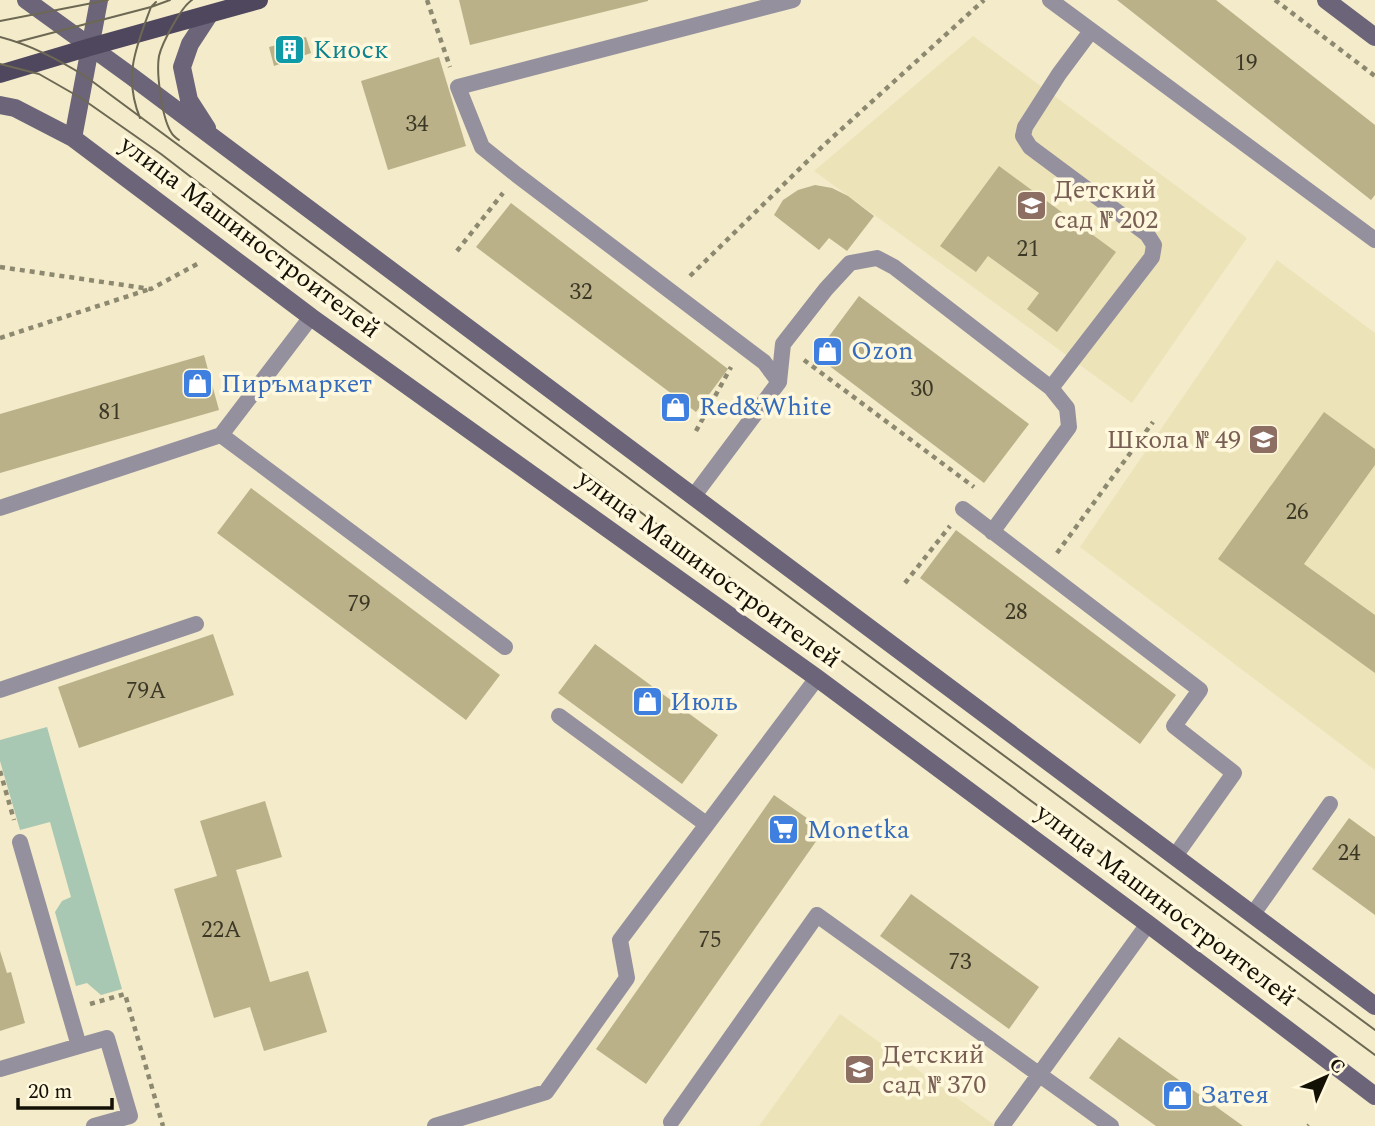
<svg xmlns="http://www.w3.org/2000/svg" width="1375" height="1126" font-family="Spectral,serif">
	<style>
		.built { fill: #ede3b9 }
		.green { fill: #a8c8b3 }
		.building { fill: #bab189 }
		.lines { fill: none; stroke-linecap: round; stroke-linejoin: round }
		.path { stroke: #8d8870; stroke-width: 4.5; stroke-dasharray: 5 5; stroke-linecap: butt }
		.lane { stroke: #94909e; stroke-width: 16 }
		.secondary { stroke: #6c6579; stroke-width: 18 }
		.primary { stroke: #4f475e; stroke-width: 18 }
		.tram { stroke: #6d6854; stroke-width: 2 }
		.labels { text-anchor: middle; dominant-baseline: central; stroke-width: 7; stroke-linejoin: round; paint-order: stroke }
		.number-label { font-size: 23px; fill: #3d3826 }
		.culture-label { font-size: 26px; fill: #0d838f; stroke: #fff8dd; text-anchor: start }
		.education-label { font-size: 26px; fill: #785e54; stroke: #fff8dd; text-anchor: start }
		.street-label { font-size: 26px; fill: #131005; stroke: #fff8dd }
		.shop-label { font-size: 26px; fill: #366cbe; stroke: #fff8dd; text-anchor: start }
	</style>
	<rect width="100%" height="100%" fill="#f3ebc9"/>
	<path class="built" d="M973,36L1247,238L1132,403L814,171Z
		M1277,260L1375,333V770L1080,547Z
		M840,1014L996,1126H759Z"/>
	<path class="green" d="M47,727L122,989L101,995L87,983L76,986L55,912L62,901L71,897L50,822L20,830L0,761V740Z"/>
	<path class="building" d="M459,0H648V1L470,45Z
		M1117,0H1216L1375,125V195L1371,200Z
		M306,37L311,53L274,66L269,47Z
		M439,57L466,146L388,170L361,81Z
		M999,166L1116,252L1057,332L1027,309L1039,293L988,256L976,272L940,246Z
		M815,185L832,188L848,196L874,216L847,251L829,238L819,250L774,215L783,200L798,190Z
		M511,203L728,369L696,412L476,247Z
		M859,296L1029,424L984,483L815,355Z
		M204,355L219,410L0,473V414Z
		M1324,412L1375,449V465L1304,564L1375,615V673L1218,559Z
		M251,488L500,675L466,720L217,533Z
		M956,530L1176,695L1140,744L920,578Z
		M213,634L234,695L79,748L58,687Z
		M595,644L718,735L682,784L558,693Z
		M774,795L824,830L646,1084L596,1049Z
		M265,801L282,857L236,870L270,982L308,971L327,1032L264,1051L250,1007L214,1018L174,889L217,876L200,821Z
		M1349,818L1375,837V915L1312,869Z
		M911,894L1039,987L1009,1029L880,936Z
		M0,951L7,973L11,972L25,1023L0,1031Z
		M1119,1037L1243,1126H1156L1089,1078Z"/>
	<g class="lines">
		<path class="path" d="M427,0L450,67
			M1275,0L1375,76
			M457,251L503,193
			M0,267L151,289L199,263
			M690,276L824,145L984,0
			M0,338L150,289
			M804,360L974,487
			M696,431L731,367
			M1057,553L1153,422
			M905,583L950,526
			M0,771L14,820
			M90,1004L125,994L163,1126
			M1308,1126L1309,1125"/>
		<path class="lane" d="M1050,0L1375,240
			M779,382L783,344L826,289L850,263L877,258L894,267L1051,388L1067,408L1069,427L992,532
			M1051,388L1152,257L1154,245L1147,234L1030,147L1023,136L1025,127L1059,74L1091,31
			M221,435L505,647
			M693,497L779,382L764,362L517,175L482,147L458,87L793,0
			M0,508L221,435L311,317
			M963,509L1200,690L1174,726L1234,773L1175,856
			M0,690L196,624
			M559,716L706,824
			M1253,914L1330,804
			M79,1046L107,1038L130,1116L94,1126
			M0,1069L79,1046L20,842
			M671,1122L817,915L1111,1126
			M435,1126L546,1092L627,978L620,940L817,678
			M1002,1126L1148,924"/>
		<path class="secondary" d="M26,0L131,76L1375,1006
			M1326,0L1375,37
			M0,105L15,108L73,138L311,317L817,678L1148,924L1375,1096
			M207,128L189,100L182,67L190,44L209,15
			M73,138L99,0"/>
		<path class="primary" d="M0,74L90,47L259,0"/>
		<path class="tram" d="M0,21L108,0
			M0,37C31,45 57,59 85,76L1375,1030
			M17,42L151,7L170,0
			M0,64L39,74L81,98L161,154L290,253L1375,1055
			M140,118C123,76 136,47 151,7L156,2
			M179,140C176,138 173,136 171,132C162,118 156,73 159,56C162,43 181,7 192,0"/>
	</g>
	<defs>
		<symbol id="building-square" viewBox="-11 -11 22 22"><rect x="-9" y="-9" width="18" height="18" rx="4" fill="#0f9aa8" stroke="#fff8dd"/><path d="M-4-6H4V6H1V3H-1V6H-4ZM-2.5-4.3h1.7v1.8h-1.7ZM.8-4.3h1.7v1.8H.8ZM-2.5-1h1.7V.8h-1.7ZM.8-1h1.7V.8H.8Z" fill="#fff"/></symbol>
		<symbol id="school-square" viewBox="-11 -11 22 22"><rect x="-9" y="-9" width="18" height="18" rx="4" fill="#8d6e63" stroke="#fff8dd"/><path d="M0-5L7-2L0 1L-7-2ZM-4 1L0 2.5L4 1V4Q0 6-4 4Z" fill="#fff"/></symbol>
		<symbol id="shop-square" viewBox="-11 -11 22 22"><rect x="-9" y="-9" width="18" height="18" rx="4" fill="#3f7fe0" stroke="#fff8dd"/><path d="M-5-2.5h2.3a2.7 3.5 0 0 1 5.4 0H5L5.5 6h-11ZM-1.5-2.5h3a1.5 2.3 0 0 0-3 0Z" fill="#fff"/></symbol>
		<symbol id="supermarket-square" viewBox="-11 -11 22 22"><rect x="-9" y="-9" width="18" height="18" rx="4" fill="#3f7fe0" stroke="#fff8dd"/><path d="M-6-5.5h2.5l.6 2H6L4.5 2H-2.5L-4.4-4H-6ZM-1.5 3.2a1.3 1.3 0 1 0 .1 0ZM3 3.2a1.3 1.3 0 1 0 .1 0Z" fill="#fff"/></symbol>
	</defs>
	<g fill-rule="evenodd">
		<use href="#building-square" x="272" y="32" width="35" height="35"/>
		<use href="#school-square" x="1014" y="188" width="35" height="35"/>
		<use href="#shop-square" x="810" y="334" width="35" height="35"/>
		<use href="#shop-square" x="180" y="366" width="35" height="35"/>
		<use href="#shop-square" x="658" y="390" width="35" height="35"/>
		<use href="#school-square" x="1246" y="422" width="35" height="35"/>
		<use href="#shop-square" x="630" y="684" width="35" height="35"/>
		<use href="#supermarket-square" x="766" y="812" width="35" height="35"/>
		<use href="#school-square" x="842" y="1052" width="35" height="35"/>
		<use href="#shop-square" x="1160" y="1078" width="35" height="35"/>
	</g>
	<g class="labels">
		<g class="number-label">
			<text x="1246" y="63">19</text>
			<text x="417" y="124">34</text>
			<text x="1028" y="249">21</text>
			<text x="581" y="292">32</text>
			<text x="922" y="389">30</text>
			<text x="110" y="412">81</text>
			<text x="1297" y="512">26</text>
			<text x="359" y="604">79</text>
			<text x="1016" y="612">28</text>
			<text x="146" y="691">79А</text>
			<text x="1349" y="853">24</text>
			<text x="221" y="930">22А</text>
			<text x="710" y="940">75</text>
			<text x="960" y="962">73</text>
		</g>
		<g class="culture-label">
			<text x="313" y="50">Киоск</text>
		</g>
		<g class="education-label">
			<text x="1054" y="190">Детский<tspan x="1054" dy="30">сад № 202</tspan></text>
			<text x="1241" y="440" text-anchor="end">Школа № 49</text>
			<text x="882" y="1055">Детский<tspan x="882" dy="30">сад № 370</tspan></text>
		</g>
		<g class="street-label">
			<text transform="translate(250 237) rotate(37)">улица Машиностроителей</text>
			<text transform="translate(709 569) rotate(36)">улица Машиностроителей</text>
			<text transform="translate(1166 905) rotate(37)">улица Машиностроителей</text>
		</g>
		<g class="shop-label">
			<text x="851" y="351">Ozon</text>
			<text x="221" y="384">Пиръмаркет</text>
			<text x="699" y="407">Red&amp;White</text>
			<text x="670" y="702">Июль</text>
			<text x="807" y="830">Monetka</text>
			<text x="1200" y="1095">Затея</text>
		</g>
	</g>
	<g transform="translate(1326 1077) rotate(45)" stroke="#fff8dd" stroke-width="5" paint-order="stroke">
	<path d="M0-5L12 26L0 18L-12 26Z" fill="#131005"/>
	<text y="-10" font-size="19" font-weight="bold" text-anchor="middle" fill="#131005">С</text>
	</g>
	<path d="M18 1098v10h94v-10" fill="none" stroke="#131005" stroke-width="3.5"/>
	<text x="28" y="1098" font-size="21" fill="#131005" stroke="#fff8dd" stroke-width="5" paint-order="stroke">20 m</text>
</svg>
